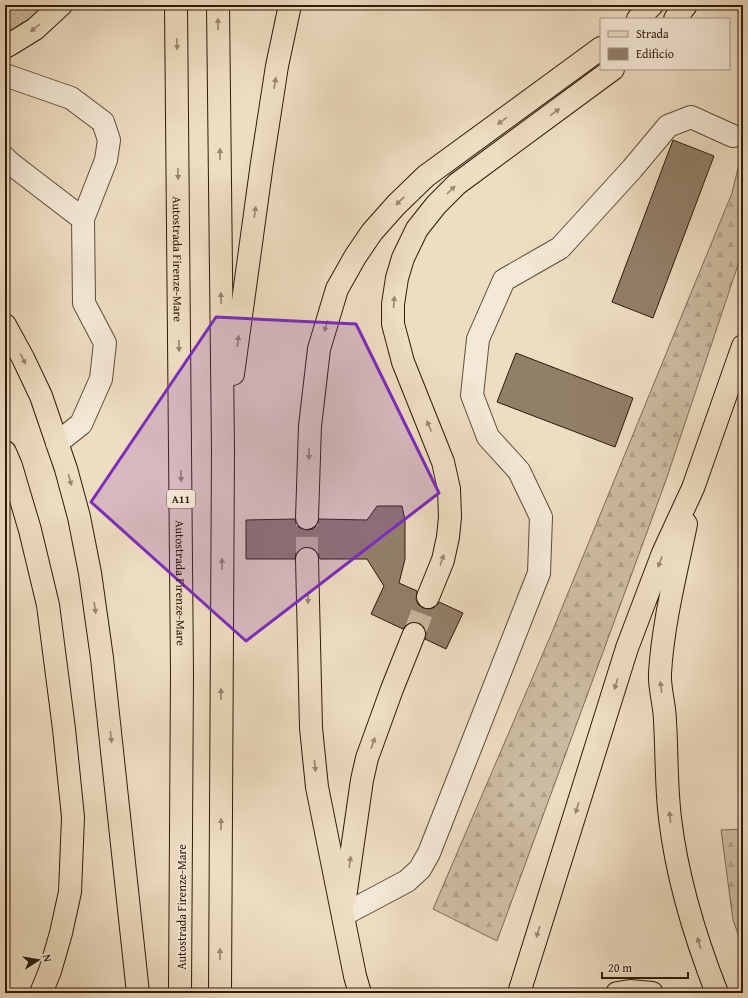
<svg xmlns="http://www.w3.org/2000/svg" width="748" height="998" font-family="'Gentium Book Plus',serif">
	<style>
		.grass { fill: url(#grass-dots); stroke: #7e6b56 }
		.forest { fill: url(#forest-firs); stroke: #7e6b56 }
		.building { fill: #927f69; stroke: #2e1a09 }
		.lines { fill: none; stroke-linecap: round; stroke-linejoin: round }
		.highway-tunnel { stroke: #c8b69c; stroke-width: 22; stroke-dasharray: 22 11; stroke-linecap: butt }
		.minor-casing { stroke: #5e4b37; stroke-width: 24 }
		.major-casing { stroke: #2e1a09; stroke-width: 24 }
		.highway-casing { stroke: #2e1a09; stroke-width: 24 }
		.minor { stroke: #f4e9d7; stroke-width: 22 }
		.major { stroke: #eeddc1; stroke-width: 22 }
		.highway { stroke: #eeddc1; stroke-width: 22 }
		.oneway { fill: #98856e }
		.marked { fill: #7b2cbf; fill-opacity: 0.2; stroke: #7b2cbf; stroke-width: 3; stroke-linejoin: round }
		.labels { text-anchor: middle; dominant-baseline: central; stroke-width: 3; stroke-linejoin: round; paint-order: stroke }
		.shield { fill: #f4e9d7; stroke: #695847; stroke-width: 1 }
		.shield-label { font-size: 11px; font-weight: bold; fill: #2e1a09 }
		.street-label { font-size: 12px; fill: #2e1a09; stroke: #f4e9d7 }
	</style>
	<defs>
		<pattern id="grass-dots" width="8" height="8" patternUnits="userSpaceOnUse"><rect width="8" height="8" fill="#cdbca2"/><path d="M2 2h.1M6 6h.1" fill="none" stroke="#b0a18a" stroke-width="1.8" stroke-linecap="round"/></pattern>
		<pattern id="forest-firs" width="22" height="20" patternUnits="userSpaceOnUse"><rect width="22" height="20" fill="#cdbca2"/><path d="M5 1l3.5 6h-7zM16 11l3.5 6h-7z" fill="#b0a18a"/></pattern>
	</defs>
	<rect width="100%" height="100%" fill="#eeddc1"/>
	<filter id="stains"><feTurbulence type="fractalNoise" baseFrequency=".005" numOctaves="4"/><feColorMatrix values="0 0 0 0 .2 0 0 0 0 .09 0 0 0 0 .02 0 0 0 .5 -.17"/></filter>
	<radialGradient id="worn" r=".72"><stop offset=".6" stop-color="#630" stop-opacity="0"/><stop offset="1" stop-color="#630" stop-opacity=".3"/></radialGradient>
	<path class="grass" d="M5,5H46L32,17L5,34Z"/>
	<path class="forest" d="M743,147V250L665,483L497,941L433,909L550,637L732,193Z
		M743,829V948L733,920L721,830Z"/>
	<path class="building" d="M673,140L714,156L653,318L612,302Z
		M516,353L633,398L615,447L497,402Z
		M377,506H402L405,520V559L399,583L417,591L416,599L418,604L423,608L430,609L435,607L439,602L463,613L446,649L425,639L426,632L424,626L419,623L412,622L407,624L403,629L371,614L384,586L367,559H320L317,552L313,548L307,547L300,549L296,553L295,559H246V520L295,519L296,524L300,528L307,530L313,529L317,525L319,519L367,520Z"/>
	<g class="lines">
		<path class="highway-tunnel" d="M307,559V518
			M414,634L428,597"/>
		<defs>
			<path id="minor" d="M5,75L71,98L103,122L109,140L106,160L83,219
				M5,158L10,163L83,219L84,303L105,343L101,379L81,424L57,443
				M343,915L407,881L420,869L429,853L539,573L541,517L519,471L488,437L472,395L478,339L504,280L560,248L632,169L668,126L691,117L733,136"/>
			<path id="major" d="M5,452L11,466L30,530L48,605L64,729L73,817L70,892L61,933L50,971L41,993
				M686,524C676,573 663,623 660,673C659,688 665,706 665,721C667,753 666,786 670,818C677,878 695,937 717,993
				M519,993L627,648L663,553L693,488L743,346
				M617,993L630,991L652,993"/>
			<g id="highway">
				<path id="s1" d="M176,5L182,673L180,993"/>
				<path d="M218,5L223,449L220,993"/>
				<path d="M638,19L652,5"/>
				<path d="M675,19L686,5"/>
				<path d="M5,47L9,45L35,29L61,5"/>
				<path d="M5,325L23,358L41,396L66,469L79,517L90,573L102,658L138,993"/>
				<path d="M233,374L262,163L277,66L290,5"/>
				<path d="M307,518L310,426L319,349L337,289L355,257L372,232L396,205L426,176L601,48"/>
				<path d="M307,559L311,728L317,787L355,976L360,993"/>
				<path d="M428,597L443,560L448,537L450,517L449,489L443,462L403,362L393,324V304L397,278L403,258L417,229L436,205L457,184L613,69"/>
				<path d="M345,898L362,780L367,758L392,689L414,634"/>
			</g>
		</defs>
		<use href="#minor" class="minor-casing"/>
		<use href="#major" class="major-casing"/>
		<use href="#highway" class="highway-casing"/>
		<use href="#minor" class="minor"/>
		<use href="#major" class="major"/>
		<use href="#highway" class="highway"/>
	</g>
	<defs><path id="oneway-solid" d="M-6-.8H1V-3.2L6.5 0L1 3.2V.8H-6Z"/></defs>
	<g class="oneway">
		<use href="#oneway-solid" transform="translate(218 24) rotate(-91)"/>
		<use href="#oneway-solid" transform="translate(35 28) rotate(143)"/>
		<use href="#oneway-solid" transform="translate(177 44) rotate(89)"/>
		<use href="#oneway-solid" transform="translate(275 83) rotate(-81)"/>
		<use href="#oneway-solid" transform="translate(555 112) rotate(-36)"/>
		<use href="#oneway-solid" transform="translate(502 121) rotate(144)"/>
		<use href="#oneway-solid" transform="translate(220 154) rotate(-91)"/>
		<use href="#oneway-solid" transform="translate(178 174) rotate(89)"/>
		<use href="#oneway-solid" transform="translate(451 190) rotate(-45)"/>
		<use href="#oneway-solid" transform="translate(400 201) rotate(136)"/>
		<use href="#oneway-solid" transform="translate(255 212) rotate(-82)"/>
		<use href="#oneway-solid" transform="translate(221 298) rotate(-91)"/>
		<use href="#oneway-solid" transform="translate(394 302) rotate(-85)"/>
		<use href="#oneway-solid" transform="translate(326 326) rotate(107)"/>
		<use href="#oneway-solid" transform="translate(238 341) rotate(-82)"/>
		<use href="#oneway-solid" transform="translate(179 346) rotate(89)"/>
		<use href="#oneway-solid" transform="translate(23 359) rotate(64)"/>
		<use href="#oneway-solid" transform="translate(429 426) rotate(-112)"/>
		<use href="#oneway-solid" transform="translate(309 454) rotate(91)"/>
		<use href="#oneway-solid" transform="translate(181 476) rotate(89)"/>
		<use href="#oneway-solid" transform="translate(70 480) rotate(75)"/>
		<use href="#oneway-solid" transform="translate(442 560) rotate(-72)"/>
		<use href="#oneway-solid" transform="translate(660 562) rotate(111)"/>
		<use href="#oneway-solid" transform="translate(222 564) rotate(-90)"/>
		<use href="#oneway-solid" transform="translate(308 598) rotate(89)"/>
		<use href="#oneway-solid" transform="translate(95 608) rotate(82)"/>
		<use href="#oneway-solid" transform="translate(616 684) rotate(107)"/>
		<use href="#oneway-solid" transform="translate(661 687) rotate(-97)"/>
		<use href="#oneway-solid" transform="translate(221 694) rotate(-90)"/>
		<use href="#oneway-solid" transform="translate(111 737) rotate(84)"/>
		<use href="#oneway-solid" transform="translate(373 743) rotate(-71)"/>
		<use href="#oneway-solid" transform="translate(315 766) rotate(84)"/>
		<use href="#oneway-solid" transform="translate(577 808) rotate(107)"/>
		<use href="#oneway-solid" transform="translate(670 817) rotate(-96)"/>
		<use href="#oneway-solid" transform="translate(221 824) rotate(-90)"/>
		<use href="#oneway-solid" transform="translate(350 862) rotate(-82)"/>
		<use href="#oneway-solid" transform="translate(538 932) rotate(107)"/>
		<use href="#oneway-solid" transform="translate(699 943) rotate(-107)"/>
		<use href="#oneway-solid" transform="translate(220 954) rotate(-90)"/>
	</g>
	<path class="marked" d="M216,317L356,324L439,493L246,641L91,502Z"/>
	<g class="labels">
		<rect class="shield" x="167" y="490" width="28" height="18" rx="3"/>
		<g class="shield-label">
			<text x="181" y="499">A11</text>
		</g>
		<g class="street-label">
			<text stroke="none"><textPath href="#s1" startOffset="254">Autostrada Firenze-Mare</textPath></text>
			<text stroke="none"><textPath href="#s1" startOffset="578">Autostrada Firenze-Mare</textPath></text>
			<text transform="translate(181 907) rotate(-90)">Autostrada Firenze-Mare</text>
		</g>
	</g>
	<rect width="748" height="998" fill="none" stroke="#eeddc1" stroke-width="20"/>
	<rect x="6" y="6" width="736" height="986" fill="none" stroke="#2e1a09" stroke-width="2"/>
	<rect x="10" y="10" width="728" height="978" fill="none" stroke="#2e1a09"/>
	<rect x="600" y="18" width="130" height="52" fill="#f4e9d7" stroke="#a59685"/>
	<rect x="608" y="31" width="20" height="6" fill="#eeddc1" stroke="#a59685"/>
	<text x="636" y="38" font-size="12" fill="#2e1a09">Strada</text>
	<rect x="608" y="48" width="20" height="12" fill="#927f69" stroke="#a59685"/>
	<text x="636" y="58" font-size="12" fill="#2e1a09">Edificio</text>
	<g transform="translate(38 960) rotate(78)" stroke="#f4e9d7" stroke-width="3" paint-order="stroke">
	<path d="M0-3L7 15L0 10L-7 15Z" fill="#2e1a09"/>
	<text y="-6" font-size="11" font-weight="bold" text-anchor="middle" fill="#2e1a09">N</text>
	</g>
	<path d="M602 972v6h86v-6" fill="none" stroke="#2e1a09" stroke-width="2"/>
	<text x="608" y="972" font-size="12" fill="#2e1a09" stroke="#f4e9d7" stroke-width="3" paint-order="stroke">20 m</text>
	<rect width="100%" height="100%" filter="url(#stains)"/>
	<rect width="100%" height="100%" fill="url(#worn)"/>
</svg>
